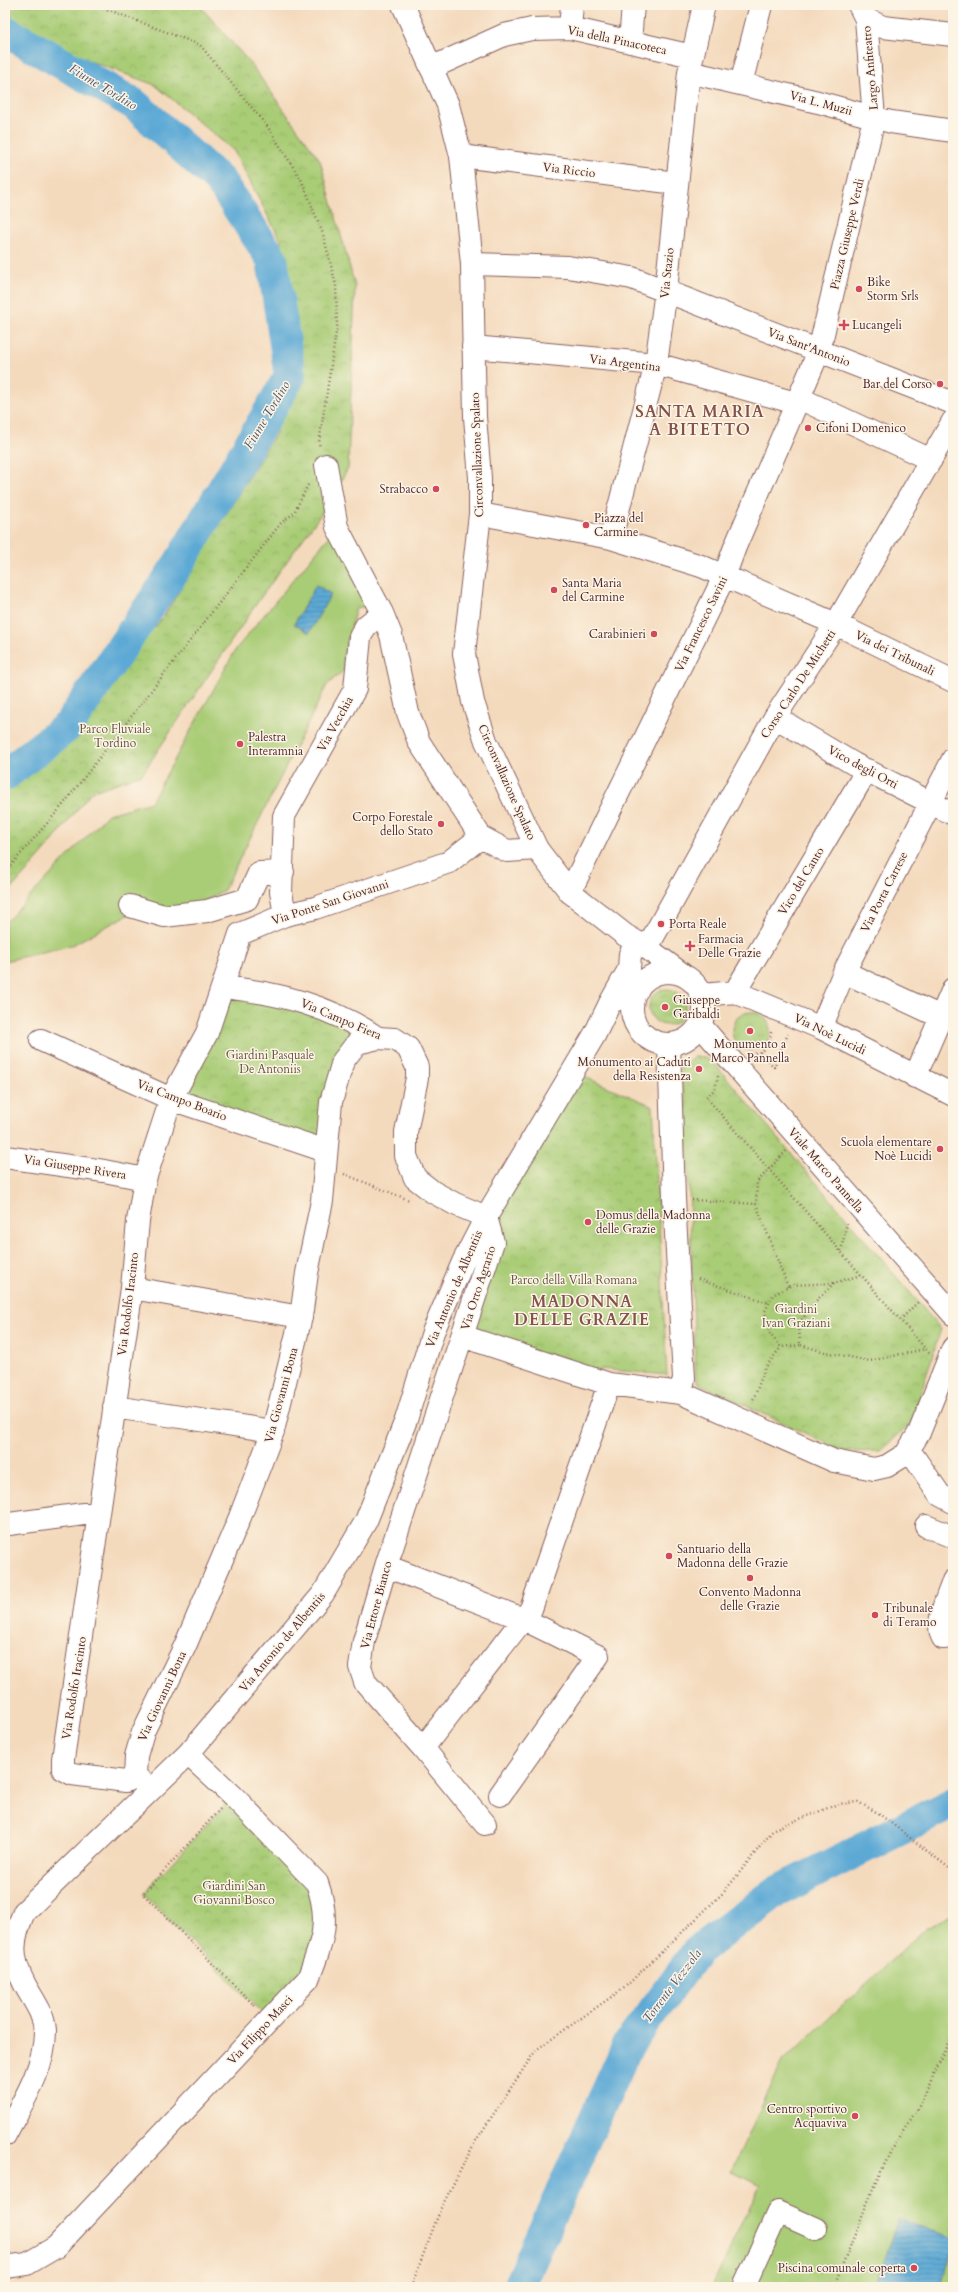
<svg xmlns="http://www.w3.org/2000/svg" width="958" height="2292" font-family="Cardo,serif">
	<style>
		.grass { fill: url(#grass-tufts); stroke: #7a7650 }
		.park { fill: url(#park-crowns); stroke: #7a7650 }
		.garden { fill: #a9cc76; stroke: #7a7650 }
		.water { fill: url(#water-rules); stroke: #526480 }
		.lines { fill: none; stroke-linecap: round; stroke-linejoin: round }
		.river { stroke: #5ba9d5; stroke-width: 32 }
		.minor-casing { stroke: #86605e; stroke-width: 24 }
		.major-casing { stroke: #86605e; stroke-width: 24 }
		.path { stroke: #86605e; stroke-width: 2.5; stroke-dasharray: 1 3; stroke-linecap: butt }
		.minor { stroke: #fff; stroke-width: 22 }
		.major { stroke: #fff; stroke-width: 22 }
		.poi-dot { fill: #d1495b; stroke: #fcf5e5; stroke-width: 1.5 }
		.labels { text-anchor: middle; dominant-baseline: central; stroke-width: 3; stroke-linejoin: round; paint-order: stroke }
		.street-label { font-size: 12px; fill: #4a1f2b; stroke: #fcf5e5 }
		.poi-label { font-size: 12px; fill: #4a1f2b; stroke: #fcf5e5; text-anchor: start }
		.park-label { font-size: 12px; fill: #665342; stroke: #fcf5e5 }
		.water-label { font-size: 13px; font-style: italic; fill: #51566f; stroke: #fcf5e5 }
		.district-label { font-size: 16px; font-weight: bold; letter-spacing: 1px; fill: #84524c; stroke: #fcf5e5 }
	</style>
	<defs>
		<pattern id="grass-tufts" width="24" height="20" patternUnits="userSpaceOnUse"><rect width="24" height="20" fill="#a9cc76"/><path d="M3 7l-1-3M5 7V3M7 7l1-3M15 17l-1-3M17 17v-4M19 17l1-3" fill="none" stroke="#93af66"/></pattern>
		<pattern id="park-crowns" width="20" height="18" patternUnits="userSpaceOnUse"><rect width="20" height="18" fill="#a9cc76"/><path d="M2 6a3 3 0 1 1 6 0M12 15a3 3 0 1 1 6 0" fill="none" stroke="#93af66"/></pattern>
		<pattern id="water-rules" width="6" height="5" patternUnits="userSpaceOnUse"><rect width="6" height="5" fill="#5ba9d5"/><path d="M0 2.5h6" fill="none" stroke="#4d89ad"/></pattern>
	</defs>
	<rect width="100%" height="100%" fill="#fcf5e5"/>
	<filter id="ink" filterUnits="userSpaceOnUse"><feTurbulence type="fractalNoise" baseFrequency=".025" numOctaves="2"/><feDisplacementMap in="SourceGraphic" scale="8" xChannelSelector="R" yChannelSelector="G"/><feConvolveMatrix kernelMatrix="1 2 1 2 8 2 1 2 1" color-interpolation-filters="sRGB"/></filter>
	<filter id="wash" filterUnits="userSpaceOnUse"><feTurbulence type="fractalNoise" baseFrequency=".012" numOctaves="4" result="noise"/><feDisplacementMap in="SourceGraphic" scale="16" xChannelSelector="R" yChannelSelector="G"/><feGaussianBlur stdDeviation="0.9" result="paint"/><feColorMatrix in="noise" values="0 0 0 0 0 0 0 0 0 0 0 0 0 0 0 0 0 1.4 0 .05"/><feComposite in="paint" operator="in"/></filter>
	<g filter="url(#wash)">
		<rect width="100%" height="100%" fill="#f4dabd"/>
		<path class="grass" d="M649 1007a18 18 0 1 1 36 0a18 18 0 1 1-36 0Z
			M732 1031a19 19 0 1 1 38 0a19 19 0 1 1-38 0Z"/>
		<path class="park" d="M5,5H199L250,63L320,160L355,286L348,469L319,517L261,597L142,774L91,792L44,852L5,896V794L162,619L276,433L281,241L234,151L155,85L5,30Z
			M223,987L356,1023L326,1151L171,1099Z
			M694,1057H702L714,1063L941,1329L911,1424L880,1451L845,1452L696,1382L686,1106C685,1089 678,1084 681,1066Z
			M573,1072L653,1106L667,1375L601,1369L597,1380L462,1336L486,1217Z
			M233,1796L317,1883L321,1945L269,2020L143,1894Z"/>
		<path class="garden" d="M337,527L369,606L356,608L343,656L344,670L327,685L224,890L188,910L148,904L72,945L5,961V923L108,814L151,802L236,649Z
			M953,1914V2287H712L760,2186L731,2171L783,2061L926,1928Z"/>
		<path class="water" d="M316,585L331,594L309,633L294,624Z
			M898,2219L953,2238V2249L940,2287H874Z"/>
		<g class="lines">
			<path class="river" d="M5,31L134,104L220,181L272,259L290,376L179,563L68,726L5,775
				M518,2287L628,2045L697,1951L776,1892L953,1803"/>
		</g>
	</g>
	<g filter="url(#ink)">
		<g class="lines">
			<defs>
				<path id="minor" d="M859,5L866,19L883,27L953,35
					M570,28L572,5
					M630,42L633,5
					M431,68L504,35L532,29L570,28L692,56
					M689,72L818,102L891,122L953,131
					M741,84L761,5
					M461,156L676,183
					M472,264L568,267L632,278L953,403
					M473,347L656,364L796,403
					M799,398L931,460
					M326,465L337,527L382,613
					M480,514L611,538L701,566L836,624L953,681
					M611,538L656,364L666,290L689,72L704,5
					M775,717L854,764L953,814
					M570,892L724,577L735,547L819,351L874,118L866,19
					M130,906L164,916L207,911L247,899L259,873L283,872
					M285,915L281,892L284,816L355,689L360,637L366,626L382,613L391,635L408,713L419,742L481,837L507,851L537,849
					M647,948L775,717L836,624L953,421
					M844,972L941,1017
					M223,987C280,993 330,1006 378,1038
					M735,992L867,770
					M702,995L735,992L821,1028L953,1095
					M700,1025L953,1314
					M821,1028L844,972L953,759
					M41,1040L171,1099L326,1151
					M669,1044L674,1198L684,1378L681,1393
					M915,1077L953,989
					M5,1157L104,1171L145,1179
					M132,1288L301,1317
					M462,1336L493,1242L486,1217
					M609,1384L531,1609L423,1748L365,1682L360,1667L364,1641L386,1566L462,1336L609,1384L681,1393L834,1461L874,1469L887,1466L906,1454L919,1433L953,1348
					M114,1407L273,1431
					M909,1450L940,1495L953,1502
					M9,1524L99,1512
					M926,1526L953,1537
					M386,1566L523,1619L598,1656L500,1795
					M953,1581C948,1597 934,1623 943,1638L953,1637
					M423,1748L485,1824
					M135,1776L126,1781L72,1774L63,1769V1759L132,1288L138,1221L145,1179L171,1099L207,1033L240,934L285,915L315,908L449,862L481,837
					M744,2287L778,2212L816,2229"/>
				<path id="major" d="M403,5L448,105L461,156L472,264L475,417L480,478V514L464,654L473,702L486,741L537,849L570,892L625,935L647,948L682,974
					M632 1008a36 36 0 1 1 72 0a36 36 0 1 1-72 0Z
					M610,1003L629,969L630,954
					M151,1789L135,1776L136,1756L143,1732L185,1646L240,1517L273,1431L301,1317L307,1273L322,1201L331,1102L343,1061L357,1043L378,1038L395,1039L408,1048L417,1067V1078L406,1132V1156L415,1178L433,1192L455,1204L486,1217
					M5,2135C22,2103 45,2069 45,2031C44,2013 33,2000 25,1985C10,1957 12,1940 24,1912L188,1754L323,1594L366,1521L406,1420L433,1332L463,1262L486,1217L595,1034L610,1003L638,989
					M5,2267L27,2264L56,2247L308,1979C322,1943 331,1921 317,1883L233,1796L188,1754"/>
			</defs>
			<use href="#minor" class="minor-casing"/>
			<use href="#major" class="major-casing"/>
			<path class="path" d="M96,5L200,45L267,126L302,181L323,234L336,285L337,326L319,443L320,448
				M5,872L62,806L281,523L294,513L309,483
				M760,1052L774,1067L788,1034
				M751,1054C765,1053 772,1042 771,1029
				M718,1076L715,1089L706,1097L930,1354
				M786,1151L757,1182L756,1204L788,1287
				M344,1174L409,1200
				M692,1200L756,1204
				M841,1251L847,1223
				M698,1279L769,1303
				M834,1283L815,1302L799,1324L800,1345L825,1352L870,1361L925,1349
				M900,1320L918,1302
				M800,1345L781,1347L769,1333L765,1311L773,1295L792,1285L834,1283L861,1275
				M752,1403L765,1368L781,1347
				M220,1809L143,1894L256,2007
				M411,2287L441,2208L475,2142L536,2050L624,1988L724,1892L774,1829L838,1804L858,1802L878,1813L953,1871
				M834,2287L874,2186L890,2153L921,2103L953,2032"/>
			<use href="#minor" class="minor"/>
			<use href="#major" class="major"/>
		</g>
	</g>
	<g class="poi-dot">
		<circle cx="859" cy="289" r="4"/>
		<path d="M842 319h4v4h4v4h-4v4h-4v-4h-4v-4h4z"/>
		<circle cx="940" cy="384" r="4"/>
		<circle cx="808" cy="428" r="4"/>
		<circle cx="436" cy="489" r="4"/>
		<circle cx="586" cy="525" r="4"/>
		<circle cx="554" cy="590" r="4"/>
		<circle cx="654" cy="634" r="4"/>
		<circle cx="240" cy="744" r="4"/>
		<circle cx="441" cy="824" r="4"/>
		<circle cx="661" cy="924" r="4"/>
		<path d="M688 940h4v4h4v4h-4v4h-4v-4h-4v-4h4z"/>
		<circle cx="665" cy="1007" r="4"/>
		<circle cx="750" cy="1031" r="4"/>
		<circle cx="699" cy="1069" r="4"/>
		<circle cx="940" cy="1149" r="4"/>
		<circle cx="588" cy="1222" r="4"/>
		<circle cx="669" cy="1556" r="4"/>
		<circle cx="750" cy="1578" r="4"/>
		<circle cx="875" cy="1615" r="4"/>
		<circle cx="855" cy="2116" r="4"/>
		<circle cx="914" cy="2268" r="4"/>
	</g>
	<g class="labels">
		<g class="street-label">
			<text transform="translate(617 40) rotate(12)">Via della Pinacoteca</text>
			<text transform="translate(870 68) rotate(-95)">Largo Anfiteatro</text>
			<text transform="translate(821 103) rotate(15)">Via L. Muzii</text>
			<text transform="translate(569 170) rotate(7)">Via Riccio</text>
			<text transform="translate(847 234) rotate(-77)">Piazza Giuseppe Verdi</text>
			<text transform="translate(667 273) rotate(-84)">Via Stazio</text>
			<text transform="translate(809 347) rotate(21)">Via Sant'Antonio</text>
			<text transform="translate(625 363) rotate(7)">Via Argentina</text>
			<text transform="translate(477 455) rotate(-92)">Circonvallazione Spalato</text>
			<text transform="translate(701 624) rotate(-64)">Via Francesco Savini</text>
			<text transform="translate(895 653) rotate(26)">Via dei Tribunali</text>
			<text transform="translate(798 684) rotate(-57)">Corso Carlo De Michetti</text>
			<text transform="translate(335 724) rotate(-61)">Via Vecchia</text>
			<text transform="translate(863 767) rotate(28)">Vico degli Orti</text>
			<text transform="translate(507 782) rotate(66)">Circonvallazione Spalato</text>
			<text transform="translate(801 881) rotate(-59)">Vico del Canto</text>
			<text transform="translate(884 892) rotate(-63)">Via Porta Carrese</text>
			<text transform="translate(330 902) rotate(-18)">Via Ponte San Giovanni</text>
			<text transform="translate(341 1019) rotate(23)">Via Campo Fiera</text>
			<text transform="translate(830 1034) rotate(26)">Via Noè Lucidi</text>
			<text transform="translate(182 1100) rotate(21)">Via Campo Boario</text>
			<text transform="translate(75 1167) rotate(9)">Via Giuseppe Rivera</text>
			<text transform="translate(826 1170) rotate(49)">Viale Marco Pannella</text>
			<text transform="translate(478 1288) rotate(-72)">Via Orto Agrario</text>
			<text transform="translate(454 1289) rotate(-67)">Via Antonio de Albentiis</text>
			<text transform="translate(128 1304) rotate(-83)">Via Rodolfo Iracinto</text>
			<text transform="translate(281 1395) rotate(-75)">Via Giovanni Bona</text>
			<text transform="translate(376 1605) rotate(-75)">Via Ettore Bianco</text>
			<text transform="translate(282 1642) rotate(-50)">Via Antonio de Albentiis</text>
			<text transform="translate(74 1688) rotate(-81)">Via Rodolfo Iracinto</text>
			<text transform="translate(162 1696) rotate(-65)">Via Giovanni Bona</text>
			<text transform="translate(260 2030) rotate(-47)">Via Filippo Masci</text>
		</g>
		<g class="poi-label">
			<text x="867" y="282">Bike<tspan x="867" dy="14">Storm Srls</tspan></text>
			<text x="852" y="325">Lucangeli</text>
			<text x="932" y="384" text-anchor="end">Bar del Corso</text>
			<text x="816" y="428">Cifoni Domenico</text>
			<text x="428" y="489" text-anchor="end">Strabacco</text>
			<text x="594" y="518">Piazza del<tspan x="594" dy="14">Carmine</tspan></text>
			<text x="562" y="583">Santa Maria<tspan x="562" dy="14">del Carmine</tspan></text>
			<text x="646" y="634" text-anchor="end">Carabinieri</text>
			<text x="248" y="737">Palestra<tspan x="248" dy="14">Interamnia</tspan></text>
			<text x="433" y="817" text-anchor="end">Corpo Forestale<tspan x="433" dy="14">dello Stato</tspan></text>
			<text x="669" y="924">Porta Reale</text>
			<text x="698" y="939">Farmacia<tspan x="698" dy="14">Delle Grazie</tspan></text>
			<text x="673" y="1000">Giuseppe<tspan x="673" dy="14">Garibaldi</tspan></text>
			<text x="750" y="1044" text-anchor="middle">Monumento a<tspan x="750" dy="14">Marco Pannella</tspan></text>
			<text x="691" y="1062" text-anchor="end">Monumento ai Caduti<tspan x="691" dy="14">della Resistenza</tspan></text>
			<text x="932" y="1142" text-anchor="end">Scuola elementare<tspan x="932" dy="14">Noè Lucidi</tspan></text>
			<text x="596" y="1215">Domus della Madonna<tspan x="596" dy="14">delle Grazie</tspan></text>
			<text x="677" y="1549">Santuario della<tspan x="677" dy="14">Madonna delle Grazie</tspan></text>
			<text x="750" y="1592" text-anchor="middle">Convento Madonna<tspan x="750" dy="14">delle Grazie</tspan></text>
			<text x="883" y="1608">Tribunale<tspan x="883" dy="14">di Teramo</tspan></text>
			<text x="847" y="2109" text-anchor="end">Centro sportivo<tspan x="847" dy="14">Acquaviva</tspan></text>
			<text x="906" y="2268" text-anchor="end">Piscina comunale coperta</text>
		</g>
		<g class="park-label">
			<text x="115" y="729">Parco Fluviale<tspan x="115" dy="14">Tordino</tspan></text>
			<text x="270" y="1055">Giardini Pasquale<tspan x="270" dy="14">De Antoniis</tspan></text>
			<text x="574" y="1280">Parco della Villa Romana</text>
			<text x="796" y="1309">Giardini<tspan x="796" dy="14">Ivan Graziani</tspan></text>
			<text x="234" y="1886">Giardini San<tspan x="234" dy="14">Giovanni Bosco</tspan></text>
		</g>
		<g class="water-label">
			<text transform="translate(103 87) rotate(31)">Fiume Tordino</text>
			<text transform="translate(267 415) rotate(-59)">Fiume Tordino</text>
			<text transform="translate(672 1986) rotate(-53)">Torrente Vezzola</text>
		</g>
		<g class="district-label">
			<text x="700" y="412">SANTA MARIA<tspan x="700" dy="18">A BITETTO</tspan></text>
			<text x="582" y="1302">MADONNA<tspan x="582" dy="18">DELLE GRAZIE</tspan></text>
		</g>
	</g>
	<rect width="958" height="2292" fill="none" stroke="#fcf5e5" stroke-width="20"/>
</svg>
